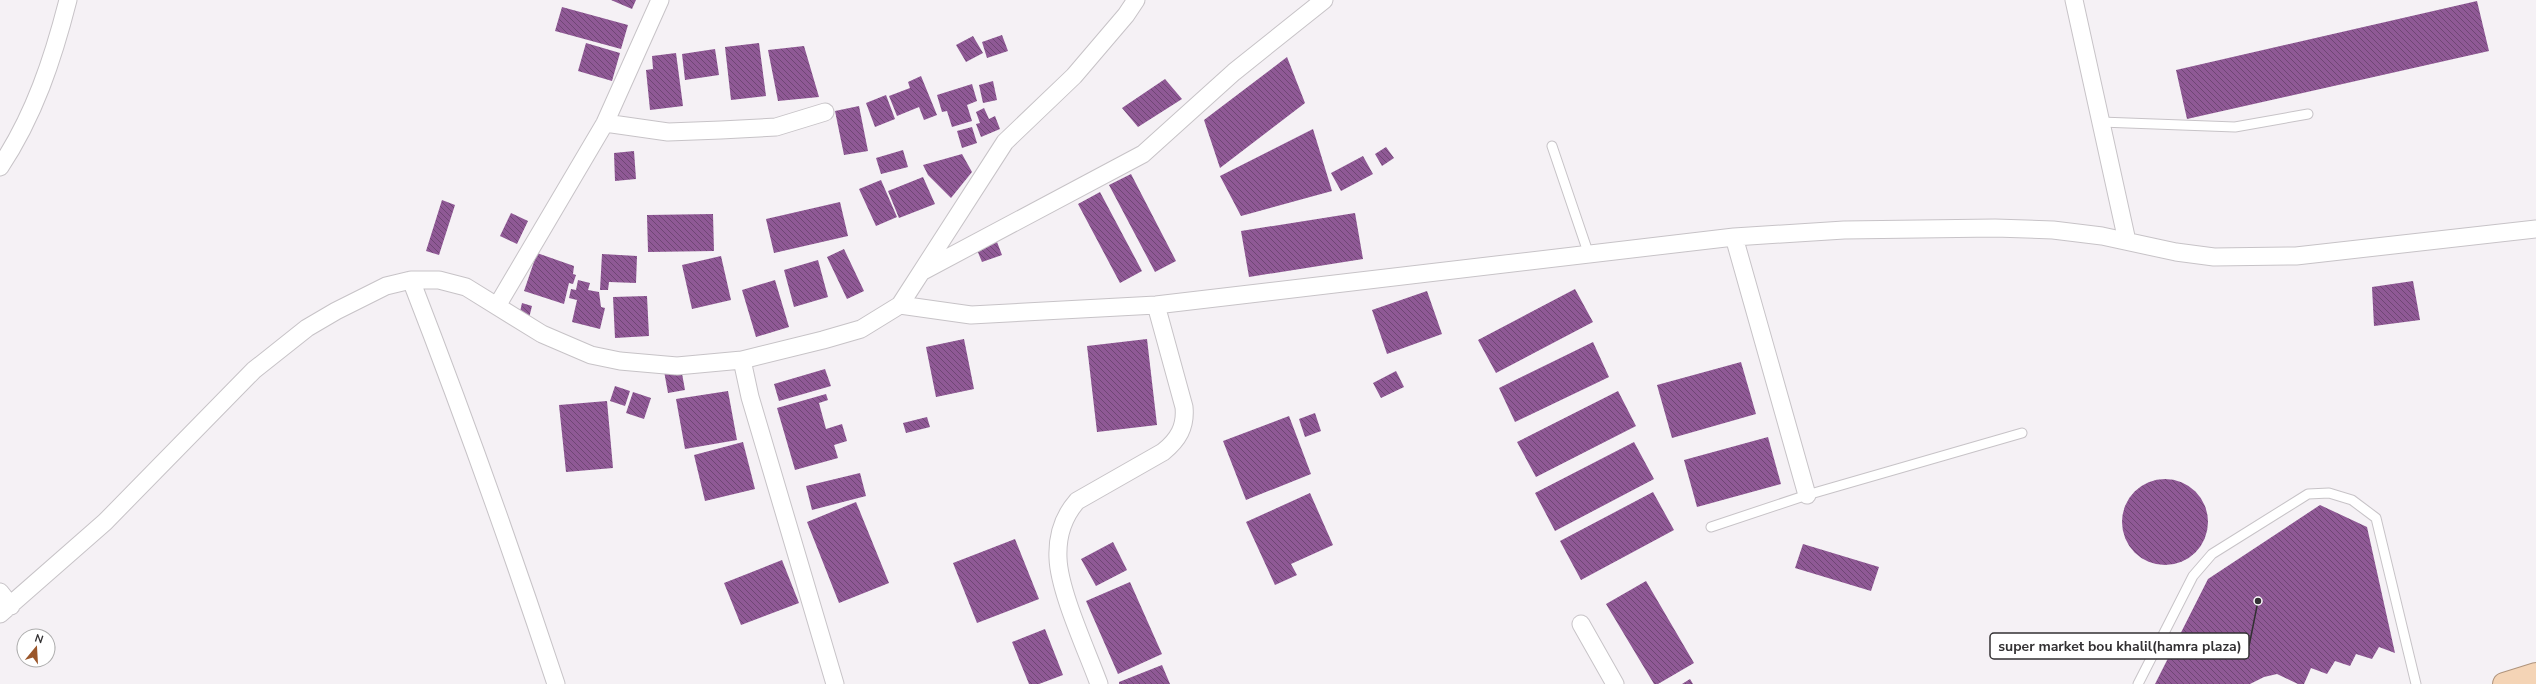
<svg xmlns="http://www.w3.org/2000/svg" width="2536" height="684" font-family="'Nunito Sans',sans-serif">
	<style>
		.building { fill: url(#building-back-hatch) }
		.lines { fill: none; stroke-linecap: round; stroke-linejoin: round }
		.service-casing { stroke: #c7c3c7; stroke-width: 11 }
		.minor-casing { stroke: #c7c3c7; stroke-width: 19 }
		.trunk-casing { stroke: #af947c; stroke-width: 24 }
		.service { stroke: #fff; stroke-width: 9 }
		.minor { stroke: #fff; stroke-width: 17 }
		.trunk { stroke: #f4d4b6; stroke-width: 22 }
		.leader { fill: none; stroke: #333133; stroke-width: 1.5 }
		.callout-dot { fill: #333133; stroke: #fff; stroke-width: 1.5 }
		.callout { fill: #fff; stroke: #333133; stroke-width: 1.5 }
		.callout-label { font-size: 14px; text-anchor: middle; font-weight: bold; fill: #333133 }
	</style>
	<defs>
		<pattern id="building-back-hatch" width="6" height="6" patternUnits="userSpaceOnUse"><rect width="6" height="6" fill="#8f5995"/><path d="M-1 5l2 2M0 0l6 6M5-1l2 2" fill="none" stroke="#6f4674"/></pattern>
	</defs>
	<rect width="100%" height="100%" fill="#f5f1f5"/>
	<path class="building" d="M611,0H636L632,9Z
		M2477,1L2489,51L2187,119L2176,70Z
		M562,7L628,25L621,49L555,31Z
		M1002,35L1008,51L987,58L982,42Z
		M973,36L983,53L966,62L956,45Z
		M586,43L620,53L612,81L578,71Z
		M759,43L766,96L731,100L725,47Z
		M804,46L819,97L778,101L768,50Z
		M715,49L719,75L685,80L682,54Z
		M676,53L683,106L650,110L646,70L653,69L652,56Z
		M1287,57L1305,103L1220,168L1204,120Z
		M921,76L937,115L924,120L919,107L897,116L889,96L910,88L908,82Z
		M1165,79L1182,99L1138,127L1122,108Z
		M993,81L997,100L983,103L979,85Z
		M972,84L977,101L967,105L972,121L952,127L947,111L942,112L937,95Z
		M886,95L895,119L875,127L866,103Z
		M859,106L868,151L844,155L835,111Z
		M984,108L989,119L995,116L1000,129L981,137L976,124L980,123L976,112Z
		M972,127L977,143L962,148L957,131Z
		M1313,129L1332,191L1241,216L1220,176Z
		M1386,147L1394,158L1382,166L1375,154Z
		M903,150L908,167L881,174L876,158Z
		M634,151L636,179L615,181L614,153Z
		M962,154L972,172L951,198L928,175L923,165Z
		M1363,156L1373,174L1341,191L1331,173Z
		M1131,174L1176,261L1155,272L1109,185Z
		M923,177L935,204L899,218L888,191Z
		M881,180L897,217L876,226L859,189Z
		M1100,192L1142,271L1120,283L1078,204Z
		M442,200L455,205L439,255L426,251Z
		M840,202L848,236L774,253L766,219Z
		M511,213L528,221L517,244L500,236Z
		M1355,213L1363,259L1249,277L1241,231Z
		M713,214L714,251L648,252L647,215Z
		M997,242L1002,255L982,262L977,250Z
		M844,249L864,291L847,299L827,257Z
		M537,253L574,266L573,274L576,275L573,284L569,283L564,304L524,291Z
		M602,254L637,256L636,283L609,282L608,290H600Z
		M721,256L731,300L692,309L682,265Z
		M818,260L828,297L794,307L784,270Z
		M578,280L590,283L588,290L599,292L601,307L605,308L600,329L572,322L577,300L569,298L571,289L576,290Z
		M775,280L789,327L756,337L742,290Z
		M2413,281L2420,320L2374,326L2372,287Z
		M1575,289L1593,322L1496,373L1478,340Z
		M1427,291L1442,334L1387,354L1372,310Z
		M647,296L649,336L615,338L613,297Z
		M522,303L532,306L529,318L519,316Z
		M964,339L974,389L936,397L926,347Z
		M1147,339L1157,425L1097,432L1087,346Z
		M1593,342L1609,377L1515,422L1499,388Z
		M1741,362L1756,414L1672,438L1657,385Z
		M681,368L685,390L668,393L664,371Z
		M825,369L831,386L779,401L774,384Z
		M1396,371L1404,387L1381,398L1373,383Z
		M615,386L630,391L625,406L610,401Z
		M728,391L737,440L685,449L676,399Z
		M1618,391L1636,426L1536,477L1517,442Z
		M633,392L651,398L644,419L626,413Z
		M826,394L828,400L819,403L826,429L842,424L847,441L834,445L838,458L795,470L777,408Z
		M607,401L613,468L566,472L559,405Z
		M1315,413L1321,431L1305,437L1299,419Z
		M1289,416L1311,474L1246,500L1223,441Z
		M927,417L930,427L906,433L903,423Z
		M1768,437L1781,484L1697,507L1684,460Z
		M743,442L755,489L705,501L694,455Z
		M1634,442L1654,479L1555,531L1535,493Z
		M860,473L866,496L812,510L806,486Z
		M2122 522a43 43 0 1 1 86 0a43 43 0 1 1-86 0Z
		M1653,492L1674,530L1581,580L1560,541Z
		M1310,493L1333,545L1291,564L1297,575L1275,585L1246,522Z
		M856,502L889,583L839,603L807,522Z
		M2320,505L2367,527L2395,653L2379,647L2372,659L2356,654L2350,666L2335,661L2327,674L2311,668L2304,684H2298L2277,674L2264,677L2250,684H2155L2208,579Z
		M1015,539L1039,599L977,623L953,563Z
		M1113,542L1127,570L1096,586L1081,559Z
		M1803,544L1879,567L1871,591L1795,568Z
		M782,560L799,603L741,625L724,583Z
		M1646,581L1694,663L1658,684H1654L1606,604Z
		M1130,582L1162,654L1118,674L1086,601Z
		M1045,629L1063,675L1039,684H1029L1012,642Z
		M1162,665L1170,684H1119V682Z
		M1690,679L1693,684H1682Z"/>
	<g class="lines">
		<defs>
			<path id="service" d="M2101,122L2235,127L2308,114
				M1552,146L1589,255
				M1711,527L1807,495L2022,433
				M2138,684L2193,576L2212,554L2308,494L2329,493L2352,500L2376,518L2416,684"/>
			<path id="minor" d="M2074,0L2127,241
				M605,123L668,132L721,130L776,127L825,112
				M0,167C34,116 53,59 68,0
				M1734,237L1807,495
				M923,271L1143,154L1234,72L1324,0
				M411,280C463,414 511,548 556,684
				M900,305L1005,142L1074,76L1126,15L1136,0
				M497,306L605,123L660,0
				M742,360L750,397L835,684
				M0,592L11,606
				M0,614L105,522L254,370L307,328L336,311L386,286L411,280H439L466,287L542,334L591,355L620,361L677,366L742,360L823,340L861,329L900,305L971,315L1156,305L1734,237L1844,230L1995,228L2053,230L2102,236L2176,252L2214,257L2296,256L2536,229
				M1581,624L1615,684
				M1099,684C1087,651 1059,591 1058,558C1057,536 1063,517 1077,501L1163,452C1178,440 1186,427 1184,407L1156,305"/>
			<path id="trunk" d="M2504,684L2536,674"/>
		</defs>
		<use href="#service" class="service-casing"/>
		<use href="#minor" class="minor-casing"/>
		<use href="#trunk" class="trunk-casing"/>
		<use href="#service" class="service"/>
		<use href="#minor" class="minor"/>
		<use href="#trunk" class="trunk"/>
	</g>
	<path class="leader" d="M2258 601L2249 646"/>
	<circle class="callout-dot" cx="2258" cy="601" r="4"/>
	<rect class="callout" x="1990" y="633" width="259" height="26" rx="4"/>
	<g class="callout-label">
		<text x="2120" y="651">super market bou khalil(hamra plaza)</text>
	</g>
	<g transform="translate(36 648) rotate(18)"><circle r="19" fill="#ffffff" stroke="#adadad"/>
	<path d="M0-3L7 15L0 10L-7 15Z" fill="#9b562a"/>
	<text y="-6" font-size="11" font-weight="bold" text-anchor="middle" fill="#333133">N</text>
	</g>
</svg>
